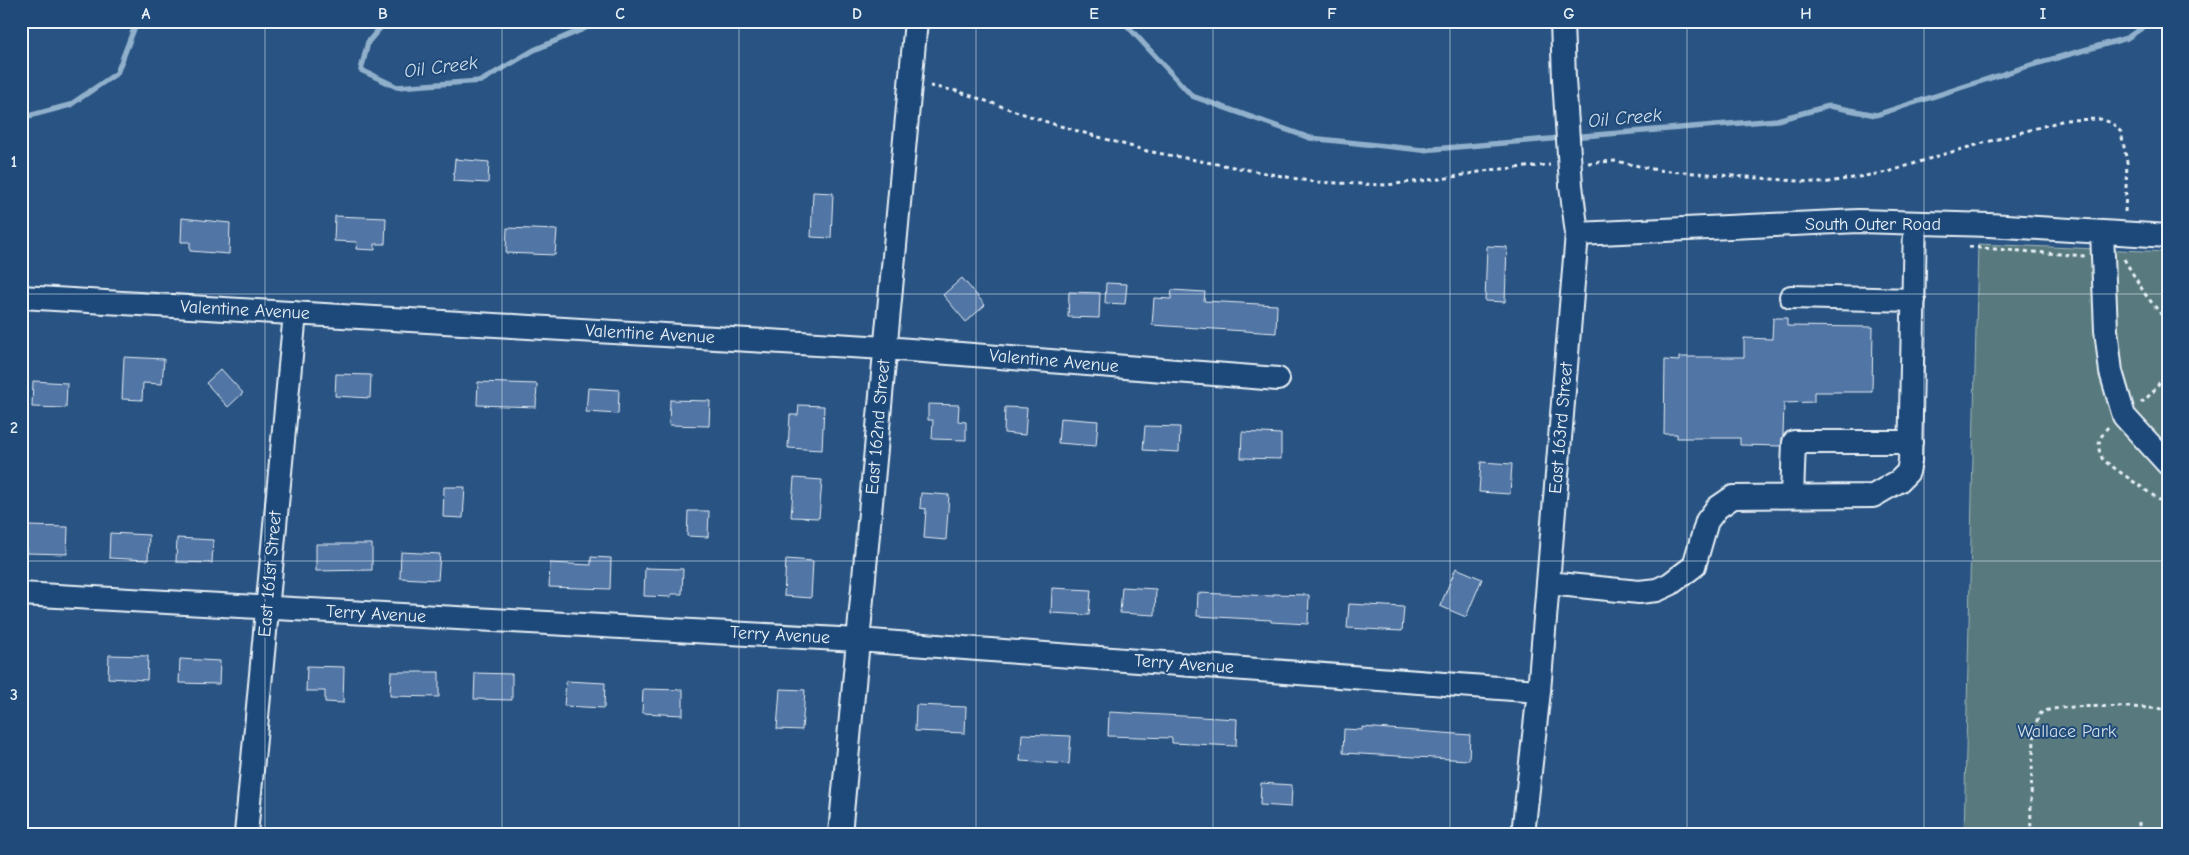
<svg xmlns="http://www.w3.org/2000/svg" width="2189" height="855" font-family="'Comic Neue',sans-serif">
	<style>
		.green { fill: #597a7e; stroke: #a0b6bb }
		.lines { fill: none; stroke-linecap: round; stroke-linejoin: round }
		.stream { stroke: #90b0cb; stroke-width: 5.5 }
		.building { fill: #5175a4; stroke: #e8f1f8 }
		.minor-casing { stroke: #e8f1f8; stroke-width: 26 }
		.path { stroke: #e8f1f8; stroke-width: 3; stroke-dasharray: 4 4; stroke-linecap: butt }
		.minor { stroke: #1f4a7a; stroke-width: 22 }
		.minor-bridge-casing { stroke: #e8f1f8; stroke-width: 26; stroke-linecap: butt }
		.minor-bridge { stroke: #1f4a7a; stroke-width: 22 }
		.grid { fill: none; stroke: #e8f1f8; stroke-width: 1; stroke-opacity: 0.55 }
		.labels { text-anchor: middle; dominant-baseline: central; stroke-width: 4; stroke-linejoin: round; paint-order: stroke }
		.street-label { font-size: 18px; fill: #e8f1f8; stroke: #1f4a7a }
		.park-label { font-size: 18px; fill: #d3dfe6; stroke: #1f4a7a }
		.water-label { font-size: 19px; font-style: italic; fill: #d2e1ed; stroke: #1f4a7a }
		.neatline { fill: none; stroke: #e8f1f8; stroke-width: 2 }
		.grid-label { font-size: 16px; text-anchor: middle; font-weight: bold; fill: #e8f1f8 }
	</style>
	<rect width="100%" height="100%" fill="#295382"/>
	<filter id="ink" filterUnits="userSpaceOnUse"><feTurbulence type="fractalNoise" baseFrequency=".02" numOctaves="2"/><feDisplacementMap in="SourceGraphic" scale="10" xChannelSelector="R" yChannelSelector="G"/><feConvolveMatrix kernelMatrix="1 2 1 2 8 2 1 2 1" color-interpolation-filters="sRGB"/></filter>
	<g filter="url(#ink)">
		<path class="green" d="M1978,244L2168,252V834H1964Z"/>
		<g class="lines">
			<path class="stream" d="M386,21L368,42L361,70L397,87L481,81L534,50L602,21
				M1123,21L1192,96L1310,138L1422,150L1562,138
				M21,118L70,105L117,73L137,21
				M1571,137L1777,120L1829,106L1876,115L2028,66L2127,38L2152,21"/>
		</g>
		<path class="building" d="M455,159L489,162L488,183L453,181Z
			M813,192L833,193L831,238L811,237Z
			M335,216L386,218L385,244H375V250L356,249L357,242L334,241Z
			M182,218L230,223L229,254L190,251V242H181Z
			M507,228L557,230L555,255L506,253Z
			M1487,246L1507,247L1505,302L1485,301Z
			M962,278L985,305L966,322L943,295Z
			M1106,283L1127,284L1125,304L1105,303Z
			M1172,290L1205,292L1204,301L1277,305L1276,333L1152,325L1154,298L1171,299Z
			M1069,292L1100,293L1099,318L1068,317Z
			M1773,318H1787V326L1873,327L1872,392H1814V402L1784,403L1783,435L1781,446L1740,445V438H1677V434H1664L1665,360L1679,361V357H1744V338L1772,339Z
			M124,357L164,359L162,384L143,383L142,400L122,399Z
			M221,369L243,393L228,407L206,383Z
			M336,374L371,375L370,398L335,396Z
			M33,381L67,383L66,408L32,407Z
			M478,382L537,384L536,407L477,405Z
			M588,388L619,390L618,414L586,412Z
			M670,400L710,401L709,426L669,425Z
			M928,404L959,405L958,421L966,422V440L932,439L933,420H928Z
			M799,405L824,406L822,450L788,448L790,415H798Z
			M1005,407L1027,408L1025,435L1004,433Z
			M1060,418L1098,421L1096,446L1058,443Z
			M1145,426L1180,427L1179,452L1143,450Z
			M1242,432L1281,434V459L1241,458Z
			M1481,462L1512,464L1510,494L1479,492Z
			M794,478L822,480L819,518L791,517Z
			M444,487H465L463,518L443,517Z
			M921,493L949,495L946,540L924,538L926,509L920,508Z
			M688,511H709L708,537L687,536Z
			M27,526L68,527L67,554L26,553Z
			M110,533L149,535L148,560L109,558Z
			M177,538L213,540L212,563L176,562Z
			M316,544H372V570L316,571Z
			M401,552L440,554L438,580L400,578Z
			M591,557L611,558L610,589L549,587L550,563L591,565Z
			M786,559L813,561L811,598L784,596Z
			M645,568L683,569L682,594H671V597L644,596Z
			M1456,568L1482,579L1466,617L1440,606Z
			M1122,587L1156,589L1155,615L1120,613Z
			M1052,588L1091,590L1089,615L1051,613Z
			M1198,593L1273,596V594L1309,595L1308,624L1271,622V620L1197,616Z
			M1349,604L1404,607L1402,631L1347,628Z
			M109,655L148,656L147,680L108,678Z
			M180,659L220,661L219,684L179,683Z
			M307,666L344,667L343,703L325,702V691H306Z
			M391,672H439V697L390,696Z
			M475,673L512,674V700L474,699Z
			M566,681L605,683L604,708L564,706Z
			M643,689L683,690V715L642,713Z
			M780,689L805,690L802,730L777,729Z
			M916,705L966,707L965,733L915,731Z
			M1109,712L1237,719L1236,746L1172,743V738L1108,736Z
			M1362,727L1470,735L1469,760L1343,753L1344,729L1362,730Z
			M1022,734L1071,736L1069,764L1020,761Z
			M1261,783L1292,785L1291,807L1260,805Z"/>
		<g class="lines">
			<defs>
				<path id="minor" d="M1562,21L1564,79
					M2102,232L2106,330L2111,372L2124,416L2168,464
					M1577,234L1859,221L1989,225L2168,236
					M21,297L885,348L1278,379
					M1791,297L1914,300
					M1792,496L1794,442H1911
					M1548,583L1639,592L1657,590L1670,584L1694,566L1707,521L1717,508L1733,497L1873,496L1899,481L1908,472L1910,461L1915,223
					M21,594L858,640L1539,691
					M246,834L295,313
					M840,834L916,21
					M1523,834L1539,691L1577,234L1571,185"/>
			</defs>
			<use href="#minor" class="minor-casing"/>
			<path class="path" d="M930,86L957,91L1050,123L1147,151L1314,182L1386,185L1447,178L1490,170L1550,165
				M1588,163L1616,161L1657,170L1823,183L1888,172L1941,155L2065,120L2100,119L2112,123L2121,132L2127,162L2125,213
				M1969,247L2085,256
				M2124,259L2145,294L2168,323
				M2141,403L2152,393L2168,371
				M2108,427C2098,439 2096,447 2103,460L2168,506
				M2031,834C2030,816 2032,726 2039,715C2049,701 2148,708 2168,709
				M2139,834V820"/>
			<use href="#minor" class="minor"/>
			<defs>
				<path id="minor-bridge" d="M1564,79L1571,185"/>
			</defs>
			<use href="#minor-bridge" class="minor-bridge-casing"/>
			<use href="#minor-bridge" class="minor-bridge"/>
		</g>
	</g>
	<path class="grid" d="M265,21V834M502,21V834M739,21V834M976,21V834M1213,21V834M1450,21V834M1687,21V834M1924,21V834M21,294H2168M21,561H2168"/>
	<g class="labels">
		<g class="street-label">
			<text x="1873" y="224">South Outer Road</text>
			<text transform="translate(245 310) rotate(3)">Valentine Avenue</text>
			<text transform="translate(650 334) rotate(3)">Valentine Avenue</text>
			<text transform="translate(1054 361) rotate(5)">Valentine Avenue</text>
			<text transform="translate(878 427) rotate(-85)">East 162nd Street</text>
			<text transform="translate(1561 428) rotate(-85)">East 163rd Street</text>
			<text transform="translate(270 574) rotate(-85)">East 161st Street</text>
			<text transform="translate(376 614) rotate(3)">Terry Avenue</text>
			<text transform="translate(780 635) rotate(3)">Terry Avenue</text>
			<text transform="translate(1184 664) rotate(4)">Terry Avenue</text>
		</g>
		<g class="park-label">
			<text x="2067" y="731">Wallace Park</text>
		</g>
		<g class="water-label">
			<text transform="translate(441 67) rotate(-7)">Oil Creek</text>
			<text transform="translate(1625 118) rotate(-5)">Oil Creek</text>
		</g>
	</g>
	<rect width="2189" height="855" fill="none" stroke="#1f4a7a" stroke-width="55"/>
	<rect x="28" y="28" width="2134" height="800" class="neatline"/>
	<g class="grid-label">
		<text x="146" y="19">A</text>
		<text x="383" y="19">B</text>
		<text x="620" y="19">C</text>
		<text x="857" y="19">D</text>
		<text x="1094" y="19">E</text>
		<text x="1332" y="19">F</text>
		<text x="1569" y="19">G</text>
		<text x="1806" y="19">H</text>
		<text x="2043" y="19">I</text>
		<text x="14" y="167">1</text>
		<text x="14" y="433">2</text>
		<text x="14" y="700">3</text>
	</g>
</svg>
